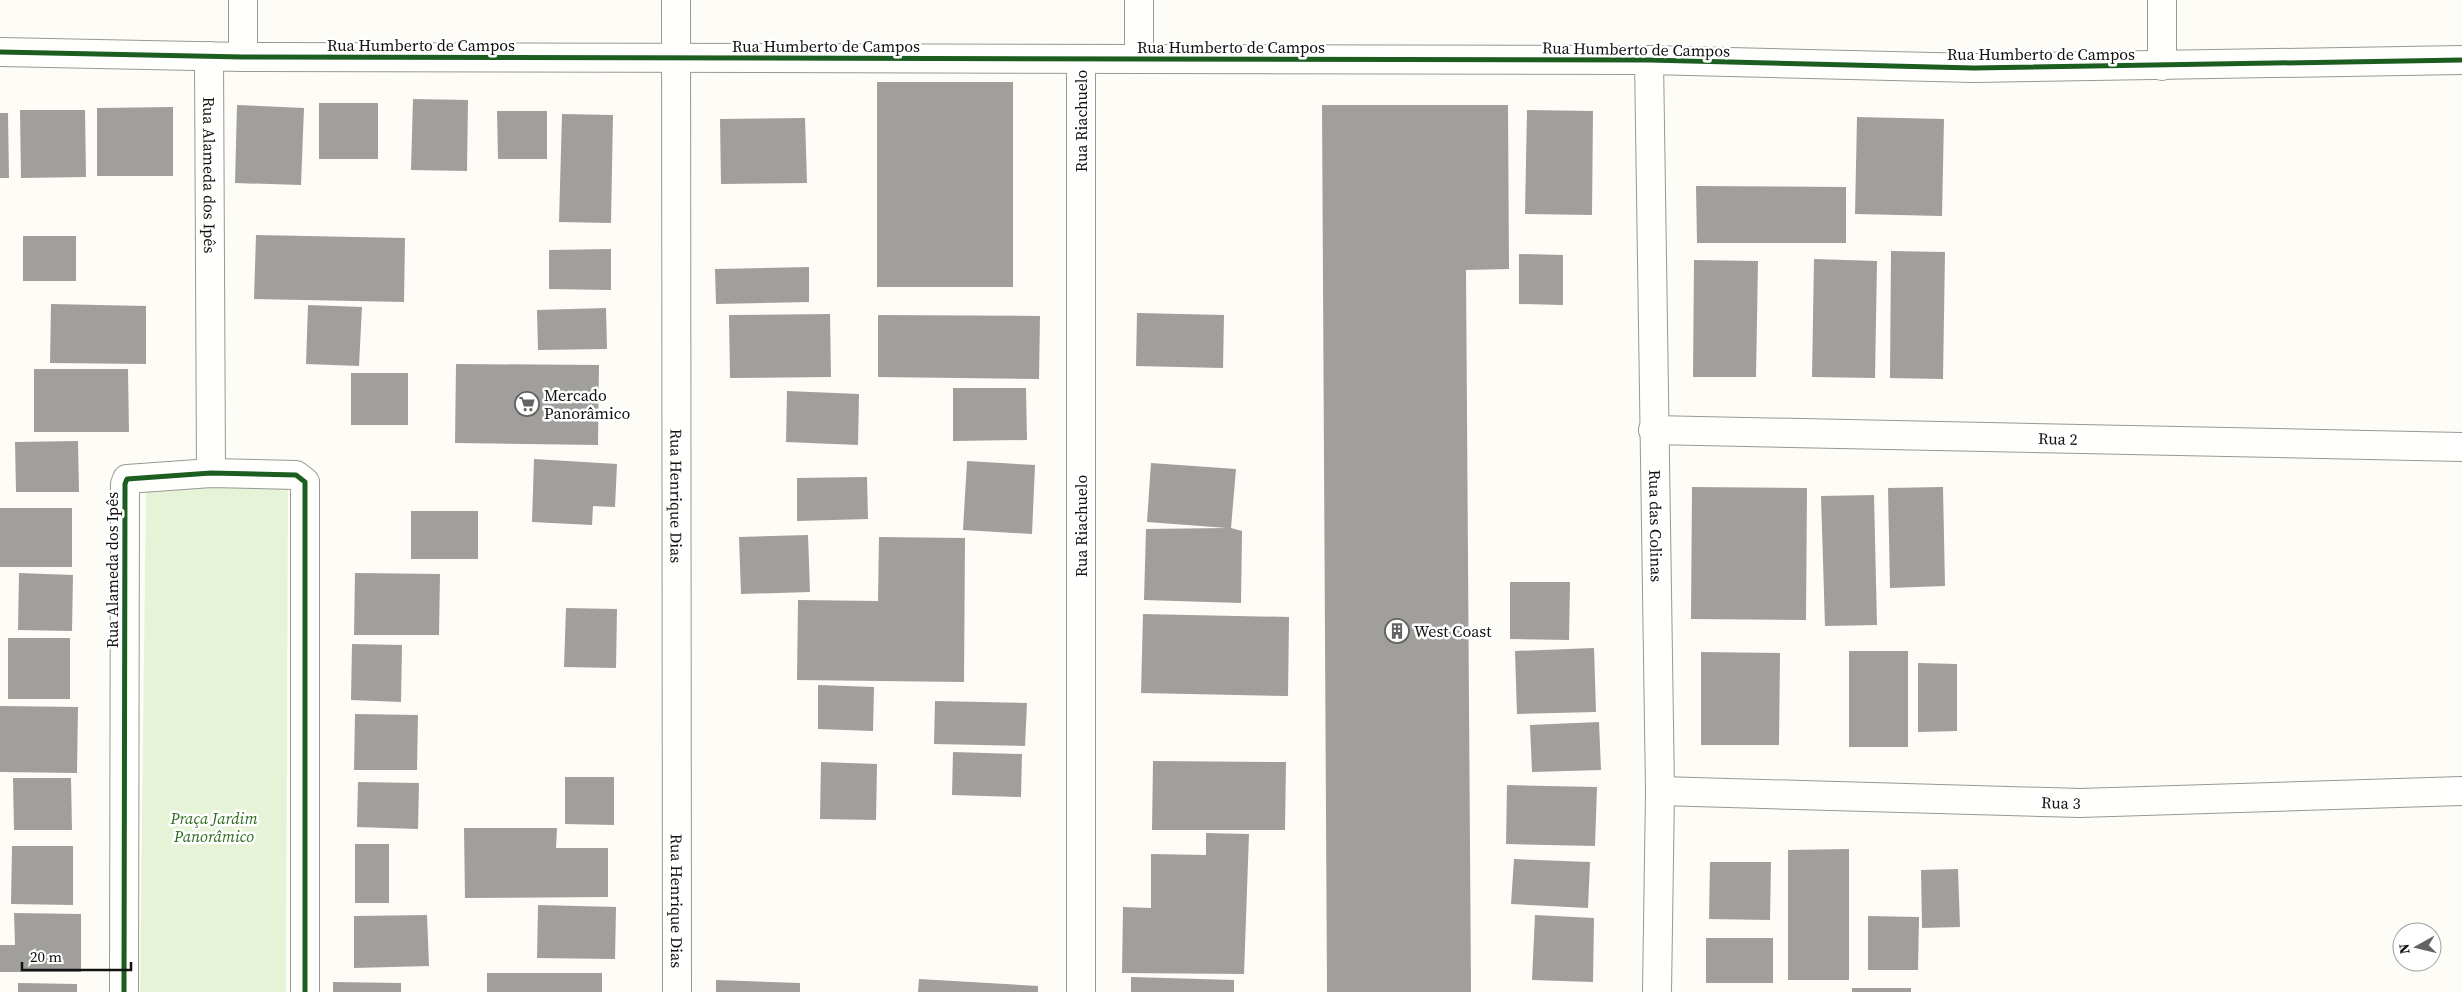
<svg xmlns="http://www.w3.org/2000/svg" width="2462" height="992" font-family="'Source Serif 4',serif">
	<style>
		.green { fill: #e7f3d7 }
		.building { fill: #a19f9c }
		.lines { fill: none; stroke-linecap: round; stroke-linejoin: round }
		.street-casing { stroke: #979795; stroke-width: 30 }
		.street { stroke: #fffffe; stroke-width: 28 }
		.cycleway-casing { stroke: #fff; stroke-width: 8 }
		.cycleway { stroke: #1b5e20; stroke-width: 5 }
		.labels { text-anchor: middle; dominant-baseline: central; stroke-width: 5; stroke-linejoin: round; paint-order: stroke }
		.street-label { font-size: 16px; fill: #111; stroke: #fff }
		.poi-label { font-size: 16px; fill: #111; stroke: #fff; text-anchor: start }
		.park-label { font-size: 16px; font-style: italic; fill: #2f6b1f; stroke: #fff }
	</style>
	<rect width="100%" height="100%" fill="#fdfcf7"/>
	<path class="green" d="M288,484L286,992H140L146,489Z"/>
	<path class="building" d="M877,82H1013V287H877Z
		M413,99L468,100L467,171L411,170Z
		M319,103H378V159H319Z
		M237,105L304,108L301,185L235,183Z
		M1322,105H1508L1509,269L1466,270L1471,992H1327Z
		M173,107V176H97V108Z
		M20,110H85L86,177L21,178Z
		M1527,110L1593,111L1592,215L1525,214Z
		M497,111H547V159H498Z
		M0,113H8L9,178H0Z
		M562,114L613,115L611,223L559,222Z
		M1857,117L1944,119L1942,216L1855,214Z
		M805,118L807,183L721,184L720,119Z
		M1696,186L1846,187V243H1697Z
		M256,235L405,238L404,302L254,299Z
		M23,236H76V281H23Z
		M611,249V290L549,289V250Z
		M1891,251L1945,252L1943,379L1890,378Z
		M1519,254L1563,255V305L1519,304Z
		M1814,259L1877,261L1875,378L1812,377Z
		M1694,260L1758,261L1756,377H1693Z
		M809,267V302L716,304L715,269Z
		M51,304L146,306V364L50,363Z
		M308,305L362,307L359,366L306,364Z
		M606,308L607,349L538,350L537,310Z
		M1137,313L1224,315L1223,368L1136,366Z
		M830,314L831,377L730,378L729,315Z
		M878,315L1040,316L1039,379L878,377Z
		M456,364L599,365L598,445L455,443Z
		M34,369H128L129,432H34Z
		M351,373H408V425H351Z
		M953,388H1026L1027,440L953,441Z
		M787,391L859,394L858,445L786,442Z
		M78,441L79,492H16L15,442Z
		M534,459L617,464L615,507L593,506L592,525L532,522Z
		M967,461L1035,465L1032,534L963,530Z
		M1151,463L1236,469L1231,528L1242,531L1241,603L1144,600L1146,529L1227,528L1147,522Z
		M867,477L868,519L797,521V478Z
		M1692,487L1807,488L1806,620L1691,619Z
		M1943,487L1945,586L1890,588L1888,488Z
		M1874,495L1877,625L1825,626L1821,496Z
		M0,508H72V567H0Z
		M411,511H478V559H411Z
		M808,535L810,592L741,594L739,537Z
		M879,537L965,538L964,682L797,680L798,600L878,601Z
		M19,573L73,575L72,631L18,630Z
		M355,573L440,574L439,635H354Z
		M1510,582H1570L1569,640L1510,639Z
		M566,608L617,609L616,668L564,667Z
		M1143,614L1289,617L1288,696L1141,693Z
		M8,638H70V699H8Z
		M352,644L402,645L401,702L351,700Z
		M1594,648L1596,712L1517,714L1515,651Z
		M1849,651H1908V747H1849Z
		M1701,652L1780,653L1779,745H1701Z
		M1918,663L1957,664V731L1918,732Z
		M818,685L874,687L873,731L818,729Z
		M935,701L1027,703L1025,746L934,744Z
		M0,706L78,707L77,773L0,772Z
		M355,714L418,715L417,770H354Z
		M1599,722L1601,770L1532,772L1530,725Z
		M953,752L1022,754L1021,797L952,795Z
		M1153,761L1286,762L1285,830H1152Z
		M821,762L877,764L876,820L820,819Z
		M565,777H614V825L565,824Z
		M13,778H71L72,830H14Z
		M358,782L419,783L418,829L357,827Z
		M1507,785L1597,787L1595,846L1506,844Z
		M464,828H557L556,848H608V897L465,898Z
		M1206,833L1249,834L1244,974L1122,973L1123,907L1151,908V854L1206,855Z
		M355,844H389V903H355Z
		M12,846H73V905L11,904Z
		M1849,849V980H1788V850Z
		M1514,859L1590,862L1588,908L1511,904Z
		M1710,862H1771L1770,920L1709,919Z
		M1958,869L1960,927L1922,928L1921,870Z
		M538,905L616,907L615,959L537,958Z
		M14,913L81,914V972H0V945H15Z
		M427,915L429,966L354,968V916Z
		M1535,915L1594,918L1593,982L1532,980Z
		M1868,916L1919,917L1918,970H1868Z
		M1706,938H1773V983H1706Z
		M487,973H602V992H487Z
		M1131,977L1234,980V992H1131Z
		M919,979L1038,986V992H918Z
		M716,980L800,983V992H716Z
		M333,982L401,983V992H333Z
		M18,983L77,984V992H18Z
		M1852,988H1911V992H1852Z"/>
	<g class="lines">
		<defs>
			<g id="street">
				<path id="s1" d="M676,0L677,992"/>
				<path d="M0,52L243,57L1649,60L1974,68L2462,60"/>
				<path id="s2" d="M209,56L211,473"/>
				<path d="M243,57V0"/>
				<path d="M1081,59V992"/>
				<path d="M1139,59V0"/>
				<path id="s3" d="M1649,60L1660,791L1657,992"/>
				<path d="M2162,66V0"/>
				<path id="s4" d="M1653,430L2462,447"/>
				<path id="s5" d="M1660,791L2080,803L2462,791"/>
				<path d="M124,992L125,484L127,479L211,473L296,475L305,482V992"/>
			</g>
		</defs>
		<use href="#street" class="street-casing"/>
		<use href="#street" class="street"/>
		<defs>
			<path id="cycleway" d="M0,52L243,57L1649,60L1974,68L2462,60
				M124,992L125,484L127,479L211,473L296,475L305,482V992"/>
		</defs>
		<use href="#cycleway" class="cycleway-casing"/>
		<use href="#cycleway" class="cycleway"/>
	</g>
	<defs>
		<symbol id="supermarket-ring" viewBox="-11 -11 22 22"><circle r="9.5" fill="#fff" stroke="#646362" stroke-width="1.5"/><path d="M-6-5.5h2.5l.6 2H6L4.5 2H-2.5L-4.4-4H-6ZM-1.5 3.2a1.3 1.3 0 1 0 .1 0ZM3 3.2a1.3 1.3 0 1 0 .1 0Z" fill="#646362"/></symbol>
		<symbol id="building-ring" viewBox="-11 -11 22 22"><circle r="9.5" fill="#fff" stroke="#646362" stroke-width="1.5"/><path d="M-4-6H4V6H1V3H-1V6H-4ZM-2.5-4.3h1.7v1.8h-1.7ZM.8-4.3h1.7v1.8H.8ZM-2.5-1h1.7V.8h-1.7ZM.8-1h1.7V.8H.8Z" fill="#646362"/></symbol>
	</defs>
	<g fill-rule="evenodd">
		<use href="#supermarket-ring" x="513" y="390" width="28" height="28"/>
		<use href="#building-ring" x="1383" y="617" width="28" height="28"/>
	</g>
	<g class="labels">
		<g class="street-label">
			<text x="421" y="45">Rua Humberto de Campos</text>
			<text x="826" y="46">Rua Humberto de Campos</text>
			<text x="1231" y="47">Rua Humberto de Campos</text>
			<text transform="translate(1636 49) rotate(1)">Rua Humberto de Campos</text>
			<text x="2041" y="54">Rua Humberto de Campos</text>
			<text transform="translate(1081 121) rotate(-90)">Rua Riachuelo</text>
			<text stroke="none"><textPath href="#s2" startOffset="119">Rua Alameda dos Ipês</textPath></text>
			<text stroke="none"><textPath href="#s4" startOffset="405">Rua 2</textPath></text>
			<text stroke="none"><textPath href="#s1" startOffset="496">Rua Henrique Dias</textPath></text>
			<text transform="translate(1081 526) rotate(-90)">Rua Riachuelo</text>
			<text stroke="none"><textPath href="#s3" startOffset="466">Rua das Colinas</textPath></text>
			<text transform="translate(112 570) rotate(-90)">Rua Alameda dos Ipês</text>
			<text stroke="none"><textPath href="#s5" startOffset="401">Rua 3</textPath></text>
			<text stroke="none"><textPath href="#s1" startOffset="901">Rua Henrique Dias</textPath></text>
		</g>
		<g class="poi-label">
			<text x="544" y="395">Mercado<tspan x="544" dy="18">Panorâmico</tspan></text>
			<text x="1414" y="631">West Coast</text>
		</g>
		<g class="park-label">
			<text x="214" y="818">Praça Jardim<tspan x="214" dy="18">Panorâmico</tspan></text>
		</g>
	</g>
	<g transform="translate(2417 947) rotate(262)"><circle r="24" fill="#ffffff" stroke="#a0a0a0"/>
	<path d="M0-4L9 19L0 12L-9 19Z" fill="#646362"/>
	<text y="-8" font-size="14" font-weight="bold" text-anchor="middle" fill="#111111">N</text>
	</g>
	<path d="M22 962v8h109v-8" fill="none" stroke="#111111" stroke-width="2.5"/>
	<text x="30" y="962" font-size="15" fill="#111111" stroke="#ffffff" stroke-width="4" paint-order="stroke">20 m</text>
</svg>
